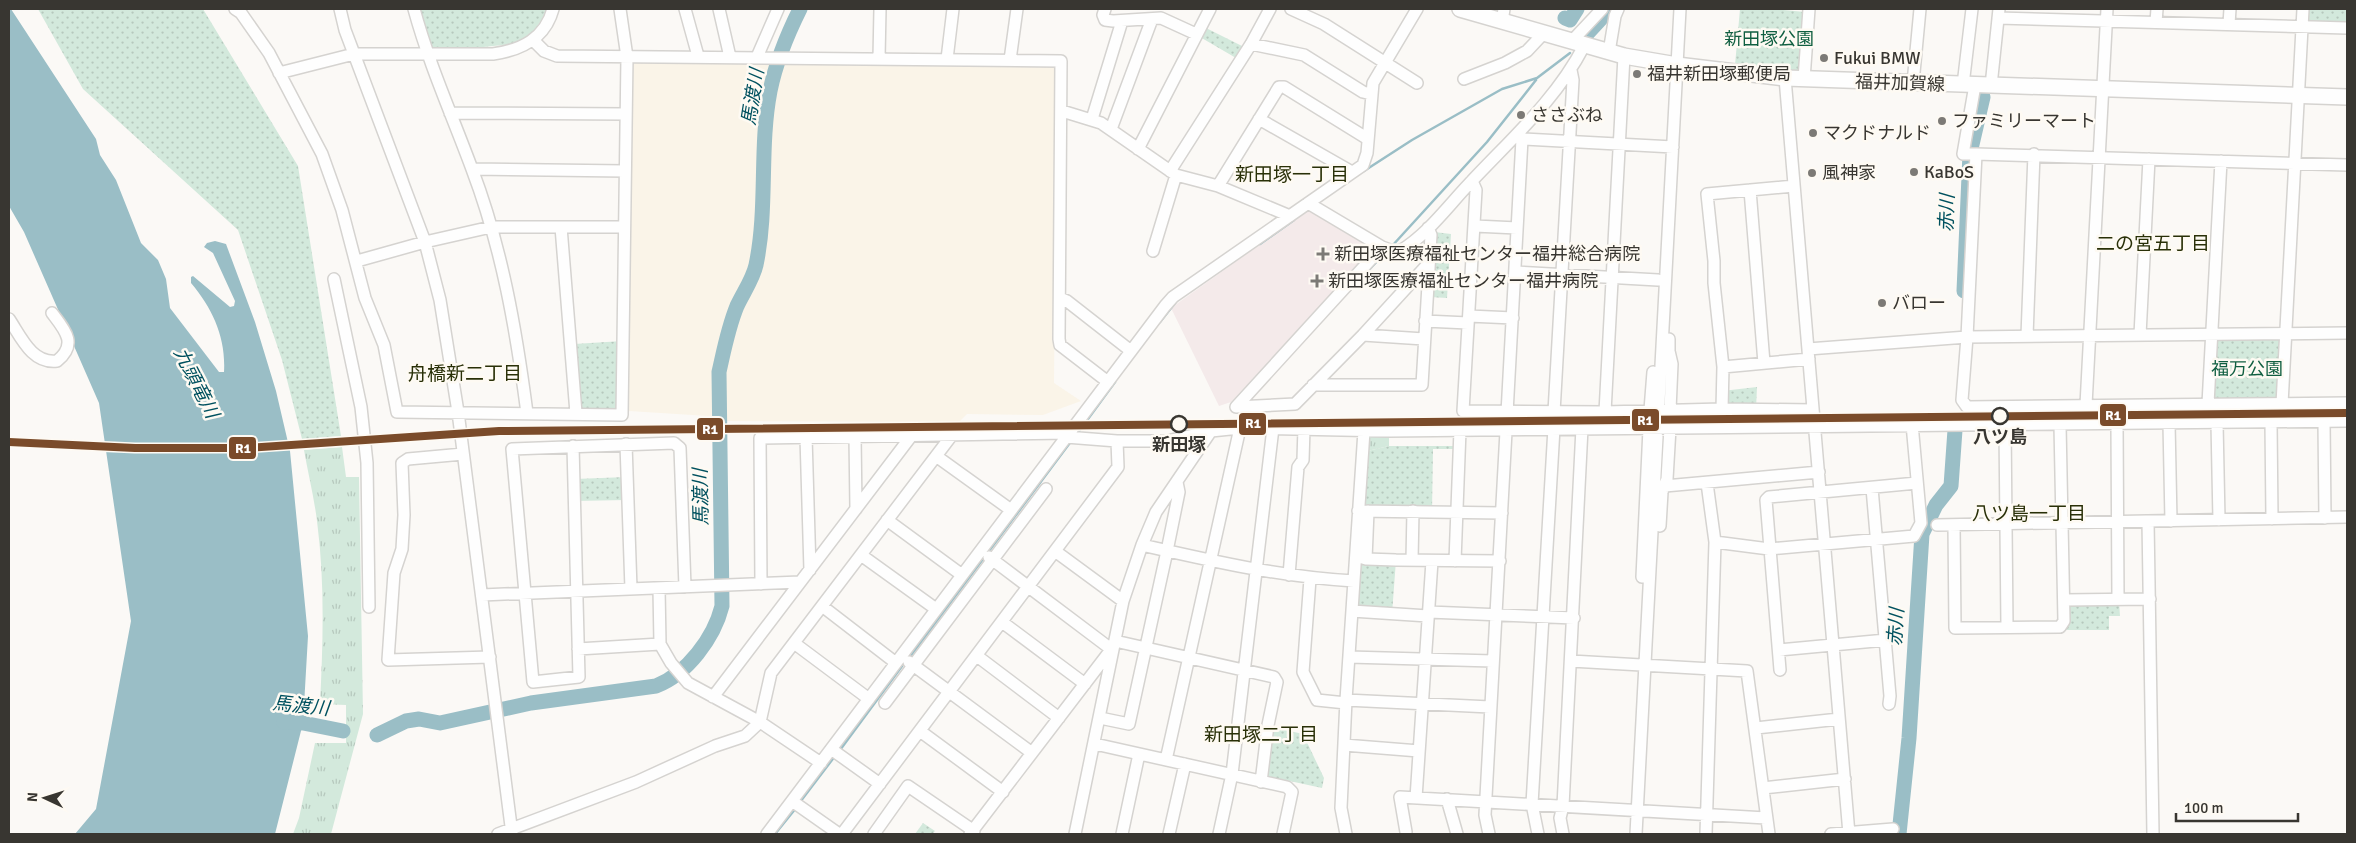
<svg xmlns="http://www.w3.org/2000/svg" width="2356" height="843" font-family="Signika,'Noto Sans JP',sans-serif">
	<style>
		.built { fill: #faf4e8 }
		.medical { fill: #f4eaea }
		.grass { fill: url(#grass-tufts) }
		.park { fill: url(#park-dots) }
		.water { fill: #9abec6 }
		.lines { fill: none; stroke-linecap: round; stroke-linejoin: round }
		.stream { stroke: #9abec6; stroke-width: 2.5 }
		.river { stroke: #9abec6; stroke-width: 15 }
		.minor-casing { stroke: #d5d3d0; stroke-width: 14 }
		.major-casing { stroke: #d5d3d0; stroke-width: 18 }
		.minor { stroke: #fefefe; stroke-width: 11 }
		.major { stroke: #fefefe; stroke-width: 15 }
		.rail-1-casing { stroke: #fefaf3; stroke-width: 11 }
		.rail-1 { stroke: #7a4b2a; stroke-width: 8 }
		.poi-dot { fill: #7c7a76; stroke: #fefaf3; stroke-width: 2 }
		.stop-dot { fill: #fefaf3; stroke: #383631; stroke-width: 2.5 }
		.labels { text-anchor: middle; dominant-baseline: central; stroke-width: 5; stroke-linejoin: round; paint-order: stroke }
		.park-label { font-size: 18px; fill: #105f41; stroke: #fefaf3 }
		.poi-label { font-size: 18px; fill: #383631; stroke: #fefaf3; text-anchor: start }
		.street-label { font-size: 18px; fill: #383631; stroke: #fefaf3 }
		.stop-label { font-size: 18px; font-weight: bold; fill: #383631; stroke: #fefaf3 }
		.water-label { font-size: 19px; font-style: italic; fill: #00515f; stroke: #fefaf3 }
		.neighbourhood-label { font-size: 19px; fill: #293008; stroke: #fefaf3 }
		.line-badge { stroke: #fefaf3; stroke-width: 2 }
		.badge-label { font-size: 14px; text-anchor: middle; font-weight: bold; fill: #fff }
	</style>
	<defs>
		<pattern id="grass-tufts" width="24" height="20" patternUnits="userSpaceOnUse" patternTransform="scale(1.25)"><rect width="24" height="20" fill="#d3e9dc"/><path d="M3 7l-1-3M5 7V3M7 7l1-3M15 17l-1-3M17 17v-4M19 17l1-3" fill="none" stroke="#b6c8bd"/></pattern>
		<pattern id="park-dots" width="8" height="8" patternUnits="userSpaceOnUse" patternTransform="scale(1.25)"><rect width="8" height="8" fill="#d3e9dc"/><path d="M2 2h.1M6 6h.1" fill="none" stroke="#b6c8bd" stroke-width="1.8" stroke-linecap="round"/></pattern>
	</defs>
	<rect width="100%" height="100%" fill="#fbf9f6"/>
	<path class="built" d="M634,61L1052,65L1057,70L1054,383L1081,401L1043,415L967,414L959,422L727,421L708,416L629,411V65Z"/>
	<path class="medical" d="M1308,210L1374,249L1267,363L1268,367L1258,373L1231,402L1219,406L1171,308Z"/>
	<path class="grass" d="M1364,431H1389V446L1363,452Z
		M342,447L346,477H359L363,714L331,834H293L299,818L315,743H346V705L320,704C323,643 325,582 317,521C314,497 308,473 304,450Z"/>
	<path class="park" d="M38,9H203L298,166L341,436L302,439L282,360L238,230L83,89Z
		M414,9H548L532,35L512,44L426,53Z
		M1740,9H1771L1805,12L1799,71L1735,65Z
		M2306,9H2347V26L2306,25Z
		M1204,27L1244,47L1236,58L1200,37Z
		M1434,232L1451,234L1447,298L1430,297Z
		M2286,334L2282,404H2208L2211,335Z
		M623,341L622,415L578,413L574,344Z
		M1757,387L1756,409H1722V391Z
		M1389,446H1457V449H1433L1432,512L1358,511L1363,452Z
		M627,477L626,500L574,501L575,479Z
		M1356,556L1396,560L1392,614L1352,611Z
		M2064,600L2119,601L2120,616H2109V630H2064Z
		M1272,727L1303,734L1324,778L1322,788L1267,776Z
		M923,823L935,831L932,834H915Z"/>
	<path class="water" d="M9,9H11L96,139L100,155L116,180L141,243L158,260L166,279L170,308L219,372H224C226,338 213,309 191,283V277L193,276L230,307L234,306L235,301L213,253L204,247L207,243L215,241L226,244L255,322L276,391L290,451L308,636L303,723L275,834H75L96,809L131,621L99,403L24,232L9,206Z"/>
	<g class="lines">
		<path class="stream" d="M1364,171L1412,140L1502,89L1537,78L1570,53
			M1260,244L1294,220
			M1392,246L1487,142L1536,80
			M1348,292L1383,255
			M1160,322L1175,303
			M1077,434L1115,382
			M909,658L1072,440
			M840,750L905,662
			M800,802L835,756
			M775,834L796,808"/>
		<path class="river" d="M1565,18L1570,20L1577,9
			M1586,35L1610,9
			M1964,291L1970,153L1983,97
			M284,722L303,723L343,731
			M377,735L406,721L419,719L440,723L531,703L656,686C687,674 714,638 722,606L719,372C724,350 728,328 737,306C743,293 753,279 756,265C768,208 759,148 770,91C776,62 787,35 800,9
			M1899,834L1909,738L1922,534L1936,505L1951,486L1955,430"/>
		<defs>
			<path id="minor" d="M235,9L241,13L269,53L322,154L342,210L365,298L384,345L397,412L622,415L627,57L620,9
				M340,9L345,30L425,242L440,300L458,412L512,834
				M414,9C429,64 452,115 472,169C502,248 516,329 527,413
				M685,9L698,56
				M719,9L730,57
				M1105,9L1103,15L1105,20L1113,21L1161,18L1196,34
				M1291,9L1324,24L1417,83
				M1998,18L2347,28
				M1502,22L1504,9
				M2156,22L2157,9
				M2229,24L2230,9
				M533,40L544,51L557,56L1061,61L1059,339L1060,345L1108,382
				M1571,42L1602,9
				M1251,44L1304,55L1363,92L1371,94
				M1609,52L1615,16L1618,9
				M757,57L778,9
				M879,58L880,9
				M947,59L953,9
				M1010,60L1017,9
				M279,73L354,54H493C521,50 545,39 553,9
				M1785,78L1849,834
				M1464,79L1505,63L1527,51L1543,34
				M1804,79L1809,9
				M1913,83L1920,9
				M1963,85L1972,9
				M1975,85L1963,154H1976
				M1991,86L1999,9
				M1062,111L1101,123L1176,175L1218,186L1290,216
				M450,113L626,114
				M1092,119L1122,21
				M1259,119L1352,172
				M1111,129L1152,19
				M1522,139L1673,147
				M1138,149L1210,9
				M2347,165L1976,154L1967,337L1962,400L1967,407L2347,403
				M473,169L625,171
				M1170,171L1251,44L1270,9
				M1472,181L1476,190L1463,411L1605,412L1722,409L1813,410
				M1218,186L1279,87H1284L1368,139
				M1750,190L1764,363
				M1308,203L1382,247L1390,250L1400,251C1427,235 1448,206 1469,184C1510,140 1556,100 1584,46
				M1475,226L1517,228
				M561,227L576,413
				M1153,251L1176,175
				M357,261L425,242L491,227H624
				M1515,272L1658,280
				M334,279L361,407L367,463L369,607
				M1060,298L1067,301L1131,351
				M1469,316L1513,318
				M9,319C21,337 32,364 57,361C78,344 65,330 52,313
				M1425,321L1468,323
				M1363,335L1424,339
				M2140,335L2149,159
				M2027,336L2034,154
				M1669,339V351L1672,364L1670,410
				M1808,349L1967,337L2347,333
				M1723,367L1809,359
				M1313,385H1422L1431,235L1428,228
				M1659,403L1680,9
				M2208,404L2221,161
				M2282,404L2303,9
				M2086,405L2107,9
				M1236,407L1295,404L1363,335L1429,263
				M1236,407L1382,247
				M1722,409L1723,367L1714,283V261L1707,194L1794,186
				M1650,410L1653,372
				M1554,412L1573,80L1571,70
				M1605,412L1624,56
				M2324,421L2325,518
				M2271,422L2272,519
				M2169,423L2171,521
				M2217,423L2219,520
				M2117,424L2118,599
				M2005,425L2007,627
				M855,436L856,509
				M806,437L810,570
				M1066,437L1117,441H1167L1211,431L1240,428L1389,431L2347,421
				M626,444L631,589
				M573,446L579,677L533,682L512,449L674,443L680,448L685,587
				M463,454L408,459L402,463L404,515L402,549L394,573L388,660L490,657
				M936,456L1011,510
				M1665,486L1819,472
				M1872,488L1890,696L1889,704
				M1358,511L1502,513
				M887,520L962,575
				M2148,521L2153,834
				M1937,525L2347,517
				M1954,525L1955,628L2060,627L2064,621L2060,425
				M1660,526L1662,492L1667,479L1670,428
				M1715,542L1769,549L1914,536L1921,523L1912,424
				M1142,545C1212,561 1281,577 1354,581
				M1055,551L1123,601
				M861,555L936,609
				M1356,556L1366,559L1396,560L1500,561
				M989,557L1111,649
				M1366,559L1368,511
				M1412,560L1413,511
				M1455,561L1460,430
				M1289,575L1298,467L1303,460L1304,428
				M1642,577L1649,429
				M1310,579L1303,672L1317,700L1346,703
				M761,584L760,438L1069,433
				M659,588L660,644L671,663L688,683L760,722L821,763
				M482,595L800,582
				M2064,600L2150,599
				M822,606L896,663
				M1352,611L1428,616
				M1429,612L1574,618
				M1002,622L1085,684
				M1115,641L1274,677L1277,682L1268,725L1261,782
				M794,643L869,699
				M578,649L660,644
				M1779,650L1886,640
				M977,656L1059,718
				M1349,657L1493,661
				M1571,661L1747,671L1769,834
				M909,662L1032,753
				M1780,670L1766,500L1769,497L1917,483
				M713,697L912,435
				M1346,700L1490,707
				M885,703L1046,489
				M1100,718L1129,724L1167,551L1179,492L1177,482
				M1756,728L1839,719
				M920,731L1003,792
				M1095,744L1287,787L1292,792L1283,834
				M1344,745L1419,751
				M831,749L880,784
				M1166,760L1240,428
				M1763,788L1845,779
				M1416,798L1432,561
				M1447,799L1457,834
				M792,801L839,834
				M1406,832L1400,797L1766,818
				M498,834L636,782L715,746L745,736L760,722L771,673L952,435
				M767,834L1165,306L1173,297L1363,165L1367,153L1373,83L1417,9
				M842,834L1118,467L1117,441
				M874,834L908,786L974,831
				M970,834L1113,647
				M1075,834L1123,601L1142,545L1156,512L1211,431
				M1122,834L1139,754
				M1169,834L1185,764
				M1219,834L1232,774L1273,428
				M1346,834L1341,808L1346,700L1364,431
				M1489,834L1485,815L1522,139L1519,132
				M1538,834L1532,804L1554,428
				M1563,834L1560,818L1563,806L1582,428
				M1636,834L1657,437
				M1706,834L1715,542L1707,483
				M1831,834L1893,829"/>
			<path id="major" d="M1460,9L1624,56L1677,65L1785,78L2347,97"/>
		</defs>
		<use href="#minor" class="minor-casing"/>
		<use href="#major" class="major-casing"/>
		<use href="#minor" class="minor"/>
		<use href="#major" class="major"/>
		<defs>
			<path id="rail-1" d="M9,442L135,448H246L499,431L2347,413"/>
		</defs>
		<use href="#rail-1" class="rail-1-casing"/>
		<use href="#rail-1" class="rail-1"/>
	</g>
	<g class="poi-dot">
		<circle cx="1824" cy="58" r="5"/>
		<circle cx="1637" cy="74" r="5"/>
		<circle cx="1521" cy="115" r="5"/>
		<circle cx="1942" cy="121" r="5"/>
		<circle cx="1813" cy="133" r="5"/>
		<circle cx="1914" cy="172" r="5"/>
		<circle cx="1812" cy="173" r="5"/>
		<path d="M1320.5 246.5h5v5h5v5h-5v5h-5v-5h-5v-5h5z"/>
		<path d="M1314.5 273.5h5v5h5v5h-5v5h-5v-5h-5v-5h5z"/>
		<circle cx="1882" cy="303" r="5"/>
	</g>
	<g class="stop-dot">
		<circle cx="2000" cy="416" r="8"/>
		<circle cx="1179" cy="424" r="8"/>
	</g>
	<g class="labels">
		<g class="park-label">
			<text x="1769" y="39">新田塚公園</text>
			<text x="2247" y="369">福万公園</text>
		</g>
		<g class="poi-label">
			<text x="1834" y="58">Fukui BMW</text>
			<text x="1647" y="74">福井新田塚郵便局</text>
			<text x="1531" y="115">ささぶね</text>
			<text x="1952" y="121">ファミリーマート</text>
			<text x="1823" y="133">マクドナルド</text>
			<text x="1924" y="172">KaBoS</text>
			<text x="1822" y="173">風神家</text>
			<text x="1334" y="254">新田塚医療福祉センター福井総合病院</text>
			<text x="1328" y="281">新田塚医療福祉センター福井病院</text>
			<text x="1892" y="303">バロー</text>
		</g>
		<g class="street-label">
			<text transform="translate(1900 83) rotate(2)">福井加賀線</text>
		</g>
		<g class="stop-label">
			<text x="2000" y="437">八ツ島</text>
			<text x="1179" y="445">新田塚</text>
		</g>
		<g class="water-label">
			<text transform="translate(753 97) rotate(-81)">馬渡川</text>
			<text transform="translate(1947 213) rotate(-88)">赤川</text>
			<text transform="translate(196 383) rotate(63)">九頭竜川</text>
			<text transform="translate(701 497) rotate(-91)">馬渡川</text>
			<text transform="translate(1896 627) rotate(-86)">赤川</text>
			<text transform="translate(301 706) rotate(6)">馬渡川</text>
		</g>
		<g class="neighbourhood-label">
			<text x="1292" y="175">新田塚一丁目</text>
			<text x="2153" y="244">二の宮五丁目</text>
			<text x="465" y="374">舟橋新二丁目</text>
			<text x="2029" y="514">八ツ島一丁目</text>
			<text x="1261" y="735">新田塚二丁目</text>
		</g>
	</g>
	<g class="line-badge">
		<rect x="2099" y="403" width="28" height="24" rx="5" fill="#7a4b2a"/>
		<rect x="1631" y="408" width="29" height="24" rx="5" fill="#7a4b2a"/>
		<rect x="1238" y="412" width="29" height="24" rx="5" fill="#7a4b2a"/>
		<rect x="696" y="417" width="28" height="24" rx="5" fill="#7a4b2a"/>
		<rect x="228" y="436" width="29" height="24" rx="5" fill="#7a4b2a"/>
	</g>
	<g class="badge-label">
		<text x="2113" y="420">R1</text>
		<text x="1645" y="425">R1</text>
		<text x="1253" y="428">R1</text>
		<text x="710" y="434">R1</text>
		<text x="243" y="453">R1</text>
	</g>
	<rect width="2356" height="843" fill="none" stroke="#383631" stroke-width="20"/>
	<g transform="translate(45 798) rotate(274)" stroke="#fefaf3" stroke-width="4" paint-order="stroke">
	<path d="M0-4L9 19L0 12L-9 19Z" fill="#383631"/>
	<text y="-8" font-size="14" font-weight="bold" text-anchor="middle" fill="#383631">N</text>
	</g>
	<path d="M2176 813v8h122v-8" fill="none" stroke="#383631" stroke-width="2.5"/>
	<text x="2184" y="813" font-size="15" fill="#383631" stroke="#fefaf3" stroke-width="4" paint-order="stroke">100 m</text>
</svg>
